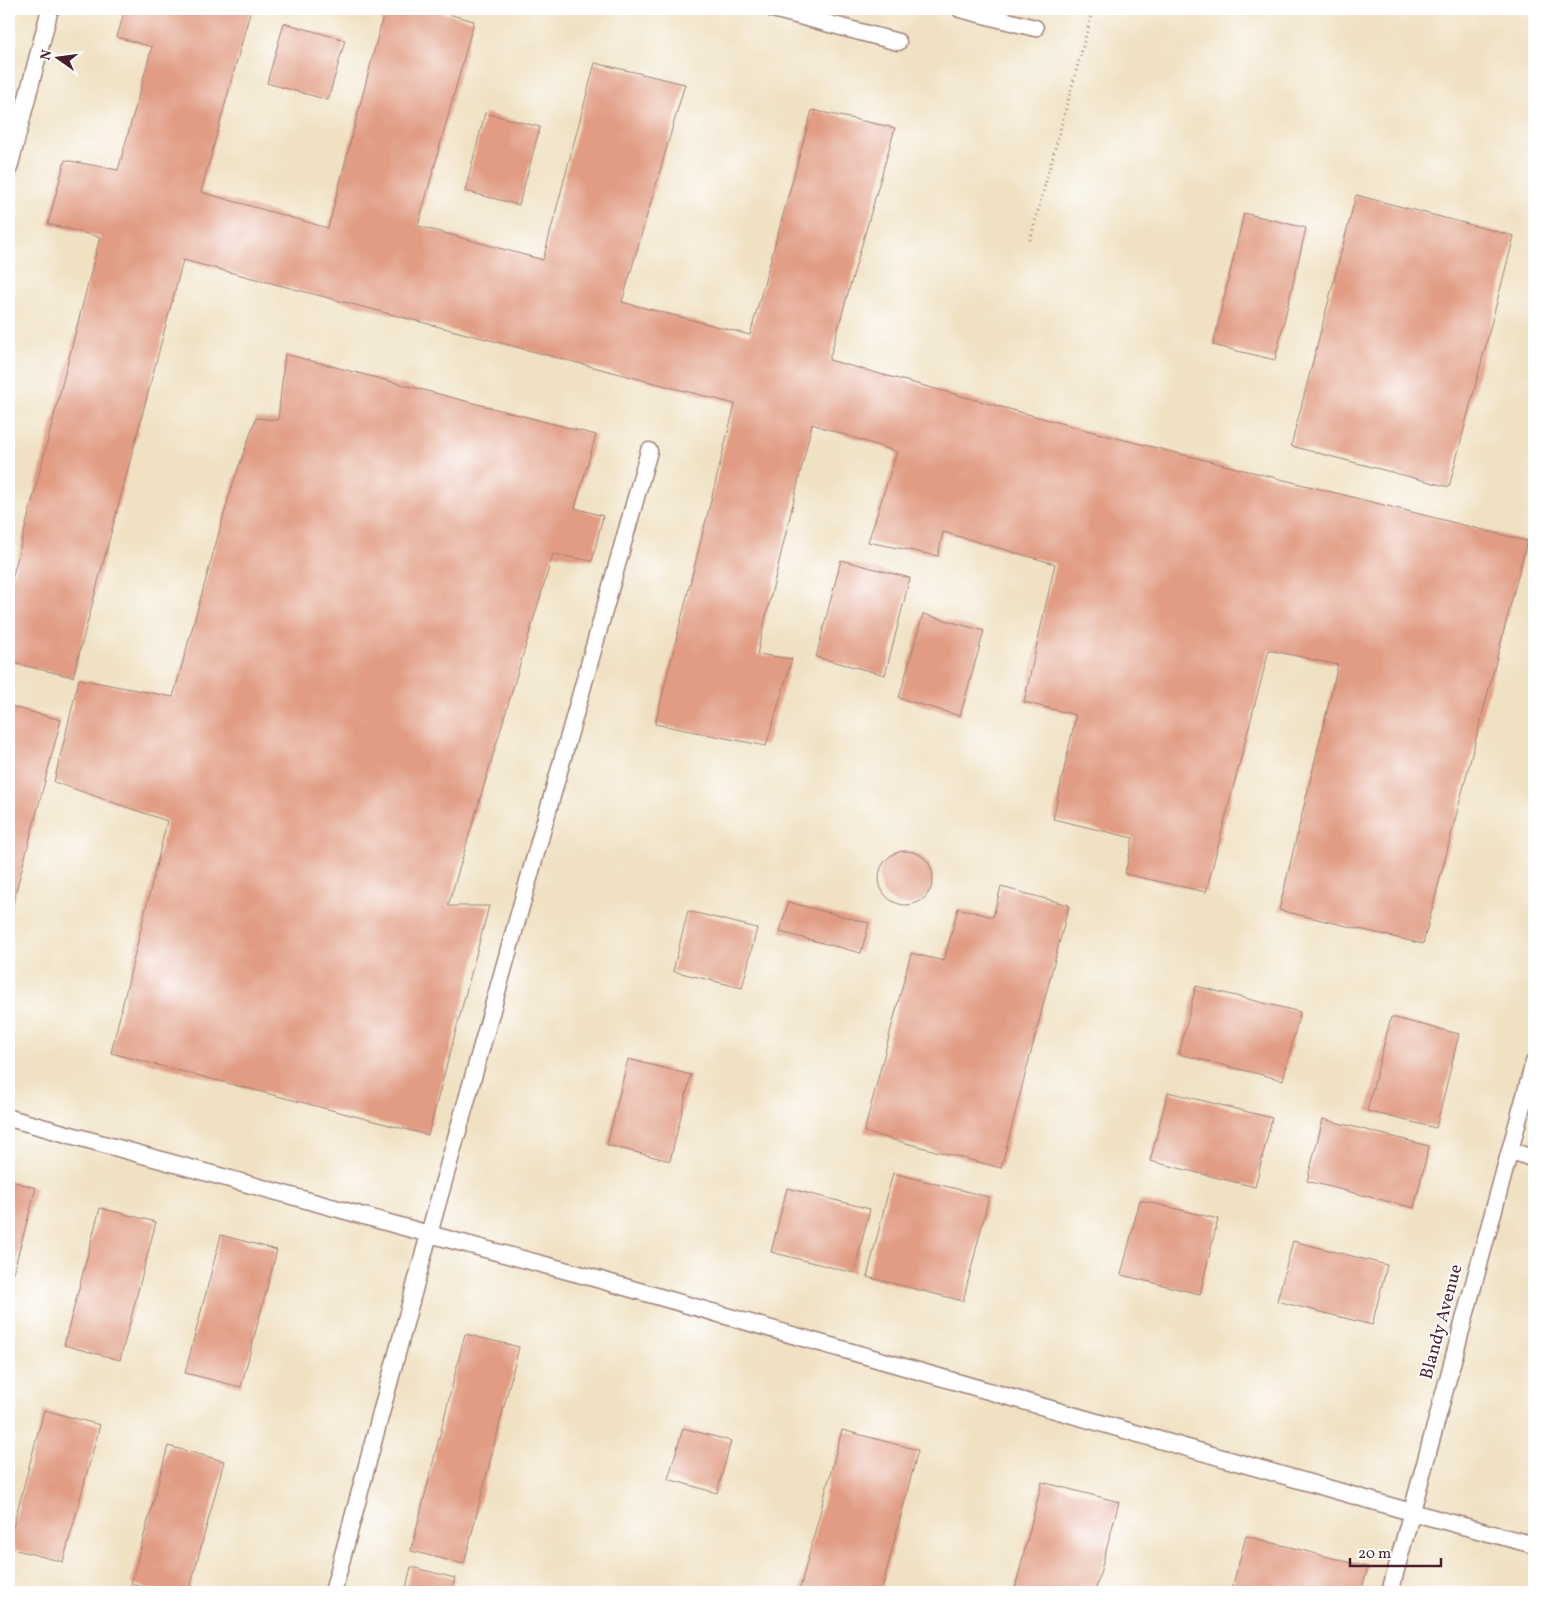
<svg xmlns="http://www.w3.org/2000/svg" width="1543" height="1601" font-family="Vollkorn,serif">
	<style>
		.building { fill: #e19c83 }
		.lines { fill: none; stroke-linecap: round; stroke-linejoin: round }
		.service-casing { stroke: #9d8077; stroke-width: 19 }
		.path { stroke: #9d8077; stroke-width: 3; stroke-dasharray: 1 4; stroke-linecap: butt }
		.service { stroke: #fff; stroke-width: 16 }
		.labels { text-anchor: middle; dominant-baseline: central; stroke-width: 4; stroke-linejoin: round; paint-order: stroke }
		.street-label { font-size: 18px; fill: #4a1f2b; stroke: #fff }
	</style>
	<rect width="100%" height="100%" fill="#fff"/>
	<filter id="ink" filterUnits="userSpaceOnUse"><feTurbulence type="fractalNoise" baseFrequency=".02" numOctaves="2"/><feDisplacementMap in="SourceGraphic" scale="10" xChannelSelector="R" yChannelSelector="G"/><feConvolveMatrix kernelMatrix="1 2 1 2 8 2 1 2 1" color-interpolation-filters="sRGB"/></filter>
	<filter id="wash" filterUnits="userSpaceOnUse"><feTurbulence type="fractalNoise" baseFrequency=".0096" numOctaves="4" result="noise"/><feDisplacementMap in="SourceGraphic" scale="20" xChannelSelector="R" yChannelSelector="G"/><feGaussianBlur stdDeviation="1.12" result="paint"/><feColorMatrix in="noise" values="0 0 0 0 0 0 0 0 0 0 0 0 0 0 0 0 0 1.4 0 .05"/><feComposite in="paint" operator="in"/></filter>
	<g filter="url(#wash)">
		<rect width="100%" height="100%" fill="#f0e1c3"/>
		<g id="blocks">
			<path class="building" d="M125,9H251L201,192L328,228L385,9H430L474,21L418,226L543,260L595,63L685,84L622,302L750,335L812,110L895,128L829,360L1097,433L1527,541L1423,944L1279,910L1338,665L1269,650L1206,892L1125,874L1133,838L1053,819L1076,715L1024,702L1055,564L943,532L938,556L868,542L897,452L812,424L757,654L792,659L766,746L655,724L735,404L183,260L73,677L9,662V591L100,237L48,224L65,160L118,170L152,47L117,37Z
				M284,23L345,40L328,100L267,83Z
				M485,113L540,127L519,205L465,191Z
				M1356,195L1514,236L1449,487L1291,446Z
				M1244,213L1306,228L1275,360L1213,345Z
				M285,354L596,435L575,508L603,516L592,561L553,554L448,906H489L428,1135L111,1053L167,821L54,782L79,679L173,697L232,486L256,418L278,420Z
				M841,560L910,578L885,675L816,657Z
				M923,614L984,631L960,716L899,698Z
				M9,706L61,720L9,918Z
				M879 878a27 27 0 1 1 54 0a27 27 0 1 1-54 0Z
				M1001,887L1069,905L1001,1168L864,1132L911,953L944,961L958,908L993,917Z
				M788,902L869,923L861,953L780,932Z
				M688,911L757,928L742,988L673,971Z
				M1196,986L1300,1012L1283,1080L1179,1054Z
				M1391,1017L1459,1034L1436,1128L1367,1111Z
				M628,1059L691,1075L670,1161L607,1145Z
				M1168,1092L1272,1118L1255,1187L1150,1161Z
				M1323,1119L1429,1146L1414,1208L1307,1181Z
				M893,1173L989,1197L963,1301L867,1277Z
				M9,1180L36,1188L9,1288Z
				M787,1188L870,1209L854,1273L771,1252Z
				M1140,1200L1218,1219L1200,1294L1121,1275Z
				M100,1208L156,1222L120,1360L64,1345Z
				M221,1235L277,1250L241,1387L185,1373Z
				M1293,1241L1387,1265L1372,1325L1277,1301Z
				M465,1334L519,1347L464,1564L411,1551Z
				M44,1410L100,1425L63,1562L9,1548V1542Z
				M683,1428L731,1441L717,1493L668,1479Z
				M842,1430L918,1450L881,1592H799Z
				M168,1446L224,1461L189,1592H164L131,1584Z
				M1042,1482L1119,1502L1095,1592H1014Z
				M1246,1536L1368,1567L1361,1592H1231Z
				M411,1567L455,1578L451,1592H405Z"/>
		</g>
	</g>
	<g filter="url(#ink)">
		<use href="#blocks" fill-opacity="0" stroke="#9d8077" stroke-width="1"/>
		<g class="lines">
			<defs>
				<path id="service" d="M773,9L898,42
					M960,9L1035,28
					M9,168L50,9
					M9,1118L429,1234L649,451
					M1510,1150L1534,1159
					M333,1592L429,1234L590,1277L1411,1512L1534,1545
					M1390,1592L1534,1062"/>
			</defs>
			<use href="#service" class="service-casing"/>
			<path class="path" d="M1030,240L1093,9"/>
			<use href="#service" class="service"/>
		</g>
	</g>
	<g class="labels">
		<g class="street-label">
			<text transform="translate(1442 1322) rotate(-75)">Blandy Avenue</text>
		</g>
	</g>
	<rect width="1543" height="1601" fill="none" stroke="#fff" stroke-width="30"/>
	<g transform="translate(58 58) rotate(284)" stroke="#ffffff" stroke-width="4" paint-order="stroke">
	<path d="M0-4L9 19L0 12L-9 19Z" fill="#4a1f2b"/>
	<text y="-8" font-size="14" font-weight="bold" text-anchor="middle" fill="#4a1f2b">N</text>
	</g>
	<path d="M1350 1558v8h91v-8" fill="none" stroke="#4a1f2b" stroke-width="2.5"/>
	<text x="1358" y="1558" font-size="15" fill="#4a1f2b" stroke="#ffffff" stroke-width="4" paint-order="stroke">20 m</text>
</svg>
